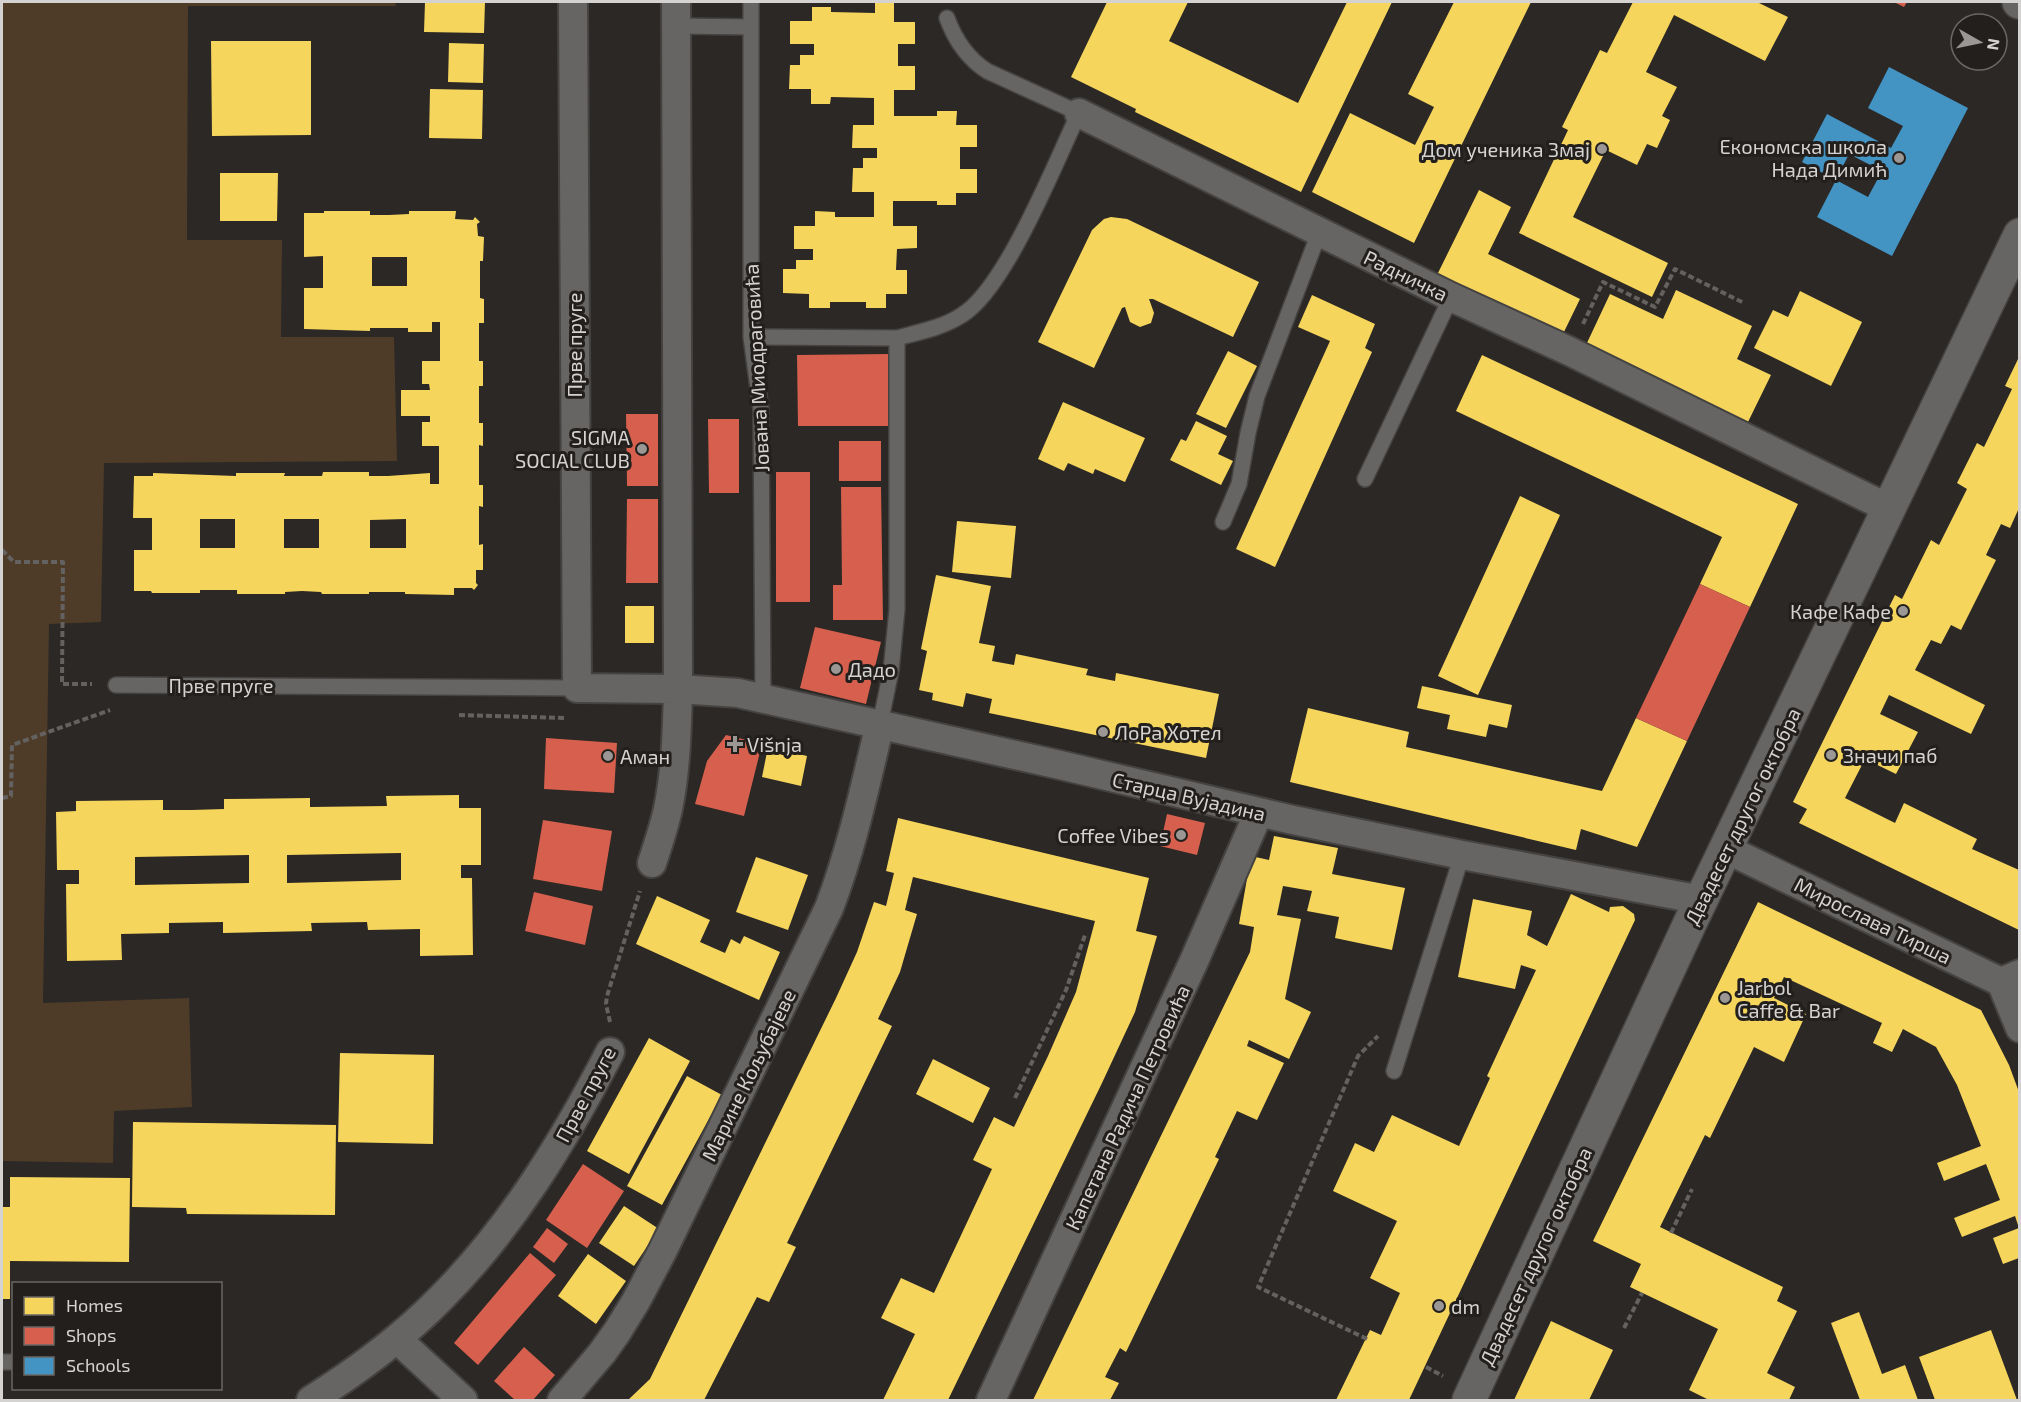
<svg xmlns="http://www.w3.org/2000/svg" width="2021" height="1402" font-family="'Exo 2',sans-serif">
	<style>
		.green { fill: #4e3c29 }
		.homes { fill: #f6d55c; fill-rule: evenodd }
		.shops { fill: #d6604d }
		.schools { fill: #4393c3; fill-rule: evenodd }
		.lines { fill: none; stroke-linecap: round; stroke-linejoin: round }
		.lane-casing { stroke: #454342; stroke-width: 18 }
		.street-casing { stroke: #454342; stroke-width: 32 }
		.secondary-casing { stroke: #454342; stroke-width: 36 }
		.path { stroke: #636261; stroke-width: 4; stroke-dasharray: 6 3; stroke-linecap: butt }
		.lane { stroke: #666563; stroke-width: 15 }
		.street { stroke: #666563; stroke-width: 28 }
		.secondary { stroke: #666563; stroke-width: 33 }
		.poi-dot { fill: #9a9795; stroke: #221f1c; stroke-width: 2 }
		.labels { text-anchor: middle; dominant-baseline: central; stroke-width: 6; stroke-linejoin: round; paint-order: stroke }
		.poi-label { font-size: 20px; fill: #d5d3d1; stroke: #221f1c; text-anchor: start }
		.street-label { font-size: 20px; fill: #d5d3d1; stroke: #221f1c }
	</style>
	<rect width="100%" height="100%" fill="#2b2826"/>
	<path class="green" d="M2,2H395L396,6H188L187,240H282L281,337H394L397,461L104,463L101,622L49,624L43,1003L189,998L192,1107L114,1111L113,1163L2,1161Z"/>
	<path class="homes" d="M425,2H485L484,33L424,32Z
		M875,2H894V22H915V44H898V66H915V90H894V116H937V111H957L956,125H977V147H960V169H977V193H956V205H937V201H893V226H917V248L897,249L896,270H907V294H886V308H866V302H830V308H809V294L783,293V269H796V260H813V249H794V226H815V211L835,212V217H874V192H852L853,168H863V158H877V148H852L853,125H874V98L831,97L830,104H811V89H789L790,65H800V55H814V44H790V21H812V7H831V12L875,13Z
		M1107,2H1188L1169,41L1298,103L1347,2H1392L1301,192L1135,112L1136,109L1071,77Z
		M1454,2H1531L1414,243L1312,192L1350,113L1415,145L1434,107L1408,94Z
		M1633,2H1757L1788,17L1765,61L1674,15L1646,72L1677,87L1662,116L1670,120L1657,148L1647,144L1637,165L1606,150L1573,217L1668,263L1652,297L1519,233L1568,130L1562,127L1600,50L1607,53Z
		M211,41H311V135L212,136Z
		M449,43L484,44L483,83L448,82Z
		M430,89L483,90L482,139L429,138Z
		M220,173H278L277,221H220Z
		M1479,190L1511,207L1488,254L1580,299L1562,336L1437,275Z
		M324,211H370V215H389L409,214V211H456L455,219L473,220L475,217L480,222L477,224L478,236L484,237L483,261H480V298L484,299V323H479V361H483V386H479V423H483V446L479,445V485H483V507L479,506V545L483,544V570H476V583L478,585L474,590L472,588H454V595L405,594V592H369V594H322L321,592L302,591L285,592V594H237V590H200V593H152L151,591H134V550H152V518H133L134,476H153V473L236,476V473H285L284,476H322L323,472H369V476H388L430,473V484H439V446H422V422H430V416H401V390H430L429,384H422V361H440V322H432V332H408V328H370V331L304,329V288H323V256L304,257V213H324ZM372,257H407V286H372ZM200,519H235V548H200ZM284,519H319V548H284ZM406,519V548H370V520Z
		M1111,217L1127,219L1259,282L1233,337L1153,299H1149L1154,313L1151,323L1140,327L1130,322L1125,307L1122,308L1094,368L1038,342L1092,230L1104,219Z
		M1676,290L1752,326L1737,359L1771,375L1748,422L1586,345L1610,294L1663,319Z
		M1800,291L1862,322L1831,386L1754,348L1773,310L1788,317Z
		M1312,295L1375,324L1365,348L1372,352L1275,567L1236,549L1330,341L1298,327Z
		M1228,351L1257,366L1226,428L1196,414Z
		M1482,355L1798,504L1750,607L1700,584L1722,537L1456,411Z
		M2019,357V508L2010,528L2001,524L1986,555L1996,560L1961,630L1951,625L1941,644L1931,640L1915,670L1985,705L1971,734L1889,695L1880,714L1918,732L1896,774L1865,759L1845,798L1895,823L1904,803L1977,839L1972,849L2019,870V930L1799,823L1807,809L1793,802L1895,595L1902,599L1931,540L1939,545L1967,489L1957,483L1977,443L1984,447L2012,389L2005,386Z
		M1063,402L1145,438L1125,482L1095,469L1093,474L1068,463L1064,471L1038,459Z
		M1196,421L1227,436L1218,454L1233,461L1221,485L1170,460L1181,439L1186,441Z
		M1520,496L1560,515L1478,695L1438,676Z
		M957,521L1016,526L1011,578L952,572Z
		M936,575L991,586L979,643L995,646L992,661L1014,665L1016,654L1088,669L1086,675L1100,678L1115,681L1116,673L1219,694L1206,758L989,713L992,699L966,693L963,707L932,700L933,693L919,690L927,651L921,649Z
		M625,606H654V643H625Z
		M1422,686L1512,705L1507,728L1489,724L1486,737L1447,729L1450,715L1417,708Z
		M1308,708L1409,732L1406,747L1602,791L1636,718L1687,741L1637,847L1581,829L1576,850L1290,782Z
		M768,747L807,756L801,786L762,777Z
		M459,795V808H481V865H461V878H472L473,955L420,956V929L368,930L367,922L311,923L312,931L223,933V922L169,923V933L121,934L122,960L67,961L66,884H79V870H57L56,812L76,811V801L163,800V810H192L224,809V799L310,798V807L387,806L386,796ZM401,853V880L287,883V855ZM249,855V883L135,885V857Z
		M898,818L1149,878L1136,931L1157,936L1135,1012L1102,1083L948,1400H883L915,1334L881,1318L901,1278L934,1293L992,1169L973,1160L994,1117L1014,1127L1048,1056L1076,992L1095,921L913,877L905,910L917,914L900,972L878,1019L892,1026L787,1243L796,1247L769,1302L757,1297L704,1400H628L650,1379L836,998L857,952L874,902L886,906L894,873L886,871Z
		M1274,836L1338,848L1332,874L1405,888L1392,950L1335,938L1339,917L1307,911L1312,891L1283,886L1277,915L1301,919L1285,999L1311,1012L1289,1059L1249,1040L1247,1046L1284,1063L1257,1120L1237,1111L1215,1157L1219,1159L1126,1352L1120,1348L1105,1377L1119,1383L1110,1400H1033L1250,952L1254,927L1239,924L1251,856L1269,860Z
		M756,857L808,875L788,930L736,912Z
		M1571,894L1609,912L1610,907L1623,906L1634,914L1635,920L1409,1400H1336L1370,1330L1381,1335L1400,1293L1370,1278L1397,1221L1333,1191L1355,1143L1374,1152L1392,1115L1459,1146L1490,1078L1487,1076L1536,970L1521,965L1515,989L1458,977L1473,899L1532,911L1527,935L1547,946Z
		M657,896L710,920L700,942L725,953L731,939L740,944L744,936L780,952L759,1000L636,944Z
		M1758,902L1981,1010L2009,1065L2019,1092V1258L2003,1264L1993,1238L2019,1228L2015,1216L1962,1237L1954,1218L2000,1200L1986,1164L1944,1181L1937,1163L1981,1146L1957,1085L1936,1047L1903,1029L1892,1052L1873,1043L1882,1023L1784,977L1774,998L1806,1014L1784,1062L1754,1047L1710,1138L1705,1135L1660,1227L1783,1287L1777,1301L1797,1311L1767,1373L1795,1387L1789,1400H1709L1689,1390L1718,1329L1630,1287L1641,1264L1593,1241Z
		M649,1038L690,1061L629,1174L587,1151Z
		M340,1053L434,1055L433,1144L338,1142Z
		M933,1059L990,1088L973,1123L916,1094Z
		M687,1076L722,1095L662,1205L627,1186Z
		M133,1122L336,1125L335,1215L187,1214L186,1208L132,1207Z
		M10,1177L130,1178L129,1262L10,1261V1299H2V1207H10Z
		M624,1206L659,1229L634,1266L599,1243Z
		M588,1254L626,1281L596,1324L558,1296Z
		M1859,1312L1882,1374L1905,1365L1918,1400H1860L1831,1323Z
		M1551,1321L1613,1350L1589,1400H1514Z
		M1991,1330L2017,1400H1935L1919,1357Z"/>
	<path class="shops" d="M1894,2H1907L1904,7Z
		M889,354L890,426H798L797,355Z
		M626,414H658V486H627Z
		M708,419H739V493H709Z
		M839,441H881V481H839Z
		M776,472H810V602H776Z
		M841,487H881L883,620H833V585H842Z
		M627,499H658V583H626Z
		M1700,584L1750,607L1687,741L1636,718Z
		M815,627L881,642L866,704L800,688Z
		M726,735L762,744L744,816L695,804L707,761Z
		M546,738L617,743L614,793L544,789Z
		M1167,814L1205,823L1197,855L1160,846Z
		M543,820L612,831L602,891L533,879Z
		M534,892L593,906L585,945L525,931Z
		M583,1164L624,1191L587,1248L546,1220Z
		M547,1228L568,1244L554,1263L533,1247Z
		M530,1253L556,1275L478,1365L454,1343Z
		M524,1347L555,1375L533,1400H515L494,1381Z"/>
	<path class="schools" d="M1889,67L1968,108L1892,256L1817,217L1836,180L1802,162L1827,114L1891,148L1903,126L1868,108ZM1849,154L1882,171L1868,197L1836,180Z"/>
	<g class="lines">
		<defs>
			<path id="lane" d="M751,2V337L761,410L763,698
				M676,26L751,27
				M751,337L897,338
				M1365,479L1451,297
				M1223,522L1239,484L1248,433L1257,396L1319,233
				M116,685L577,688
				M880,724L891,671L897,609V338C919,332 942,328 962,315C1006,288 1055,163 1079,113L987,71C967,58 955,40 947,18
				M1394,1071L1462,855
				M2,1362H14"/>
			<path id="street" d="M573,2L577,688L678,689L738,693L1060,765L1293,820L1462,855L1702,900
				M1079,113L1451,297L1569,351L1888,508
				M1726,849L2001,982L2020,974
				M652,863C658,845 664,827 668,809C676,770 677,729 678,689L676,2
				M2001,982L2020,1028
				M397,1339L463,1400
				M311,1400C357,1371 402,1338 440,1299C511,1228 564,1141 610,1052
				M562,1400L602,1353L617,1332L636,1301L663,1250L829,908C852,848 865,786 880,724
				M991,1400L1194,961L1259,812"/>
			<path id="secondary" d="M2019,2H2020
				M1469,1400L1690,923L2020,235"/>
		</defs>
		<use href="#lane" class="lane-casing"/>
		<use href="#street" class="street-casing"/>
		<use href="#secondary" class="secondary-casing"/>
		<path class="path" d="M1583,324L1603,282L1655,307L1675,269L1744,303
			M2,550L14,562H63L62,684H92
			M459,715L566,718
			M2,798L11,796L12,745L110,710
			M610,1022L606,1004L607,996L640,891
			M1015,1098L1066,990L1085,935
			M1671,1233L1692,1189
			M1624,1328L1642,1293
			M1367,1339L1258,1287L1358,1056L1378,1036
			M1426,1367L1443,1376"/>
		<use href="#lane" class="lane"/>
		<use href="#street" class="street"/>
		<use href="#secondary" class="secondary"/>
	</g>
	<g class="poi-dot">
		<circle cx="1602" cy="149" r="6"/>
		<circle cx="1899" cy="158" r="6"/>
		<circle cx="642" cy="449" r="6"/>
		<circle cx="1903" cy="611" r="6"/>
		<circle cx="836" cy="669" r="6"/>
		<circle cx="1103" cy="732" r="6"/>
		<path d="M732 735h6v6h6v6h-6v6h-6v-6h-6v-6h6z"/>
		<circle cx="1831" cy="755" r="6"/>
		<circle cx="608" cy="756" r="6"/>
		<circle cx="1181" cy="835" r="6"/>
		<circle cx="1725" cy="998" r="6"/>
		<circle cx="1439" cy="1306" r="6"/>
	</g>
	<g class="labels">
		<g class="poi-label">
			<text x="1887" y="146" text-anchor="end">Економска школа<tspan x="1887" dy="23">Нада Димић</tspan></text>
			<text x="1590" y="149" text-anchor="end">Дом ученика Змај</text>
			<text x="630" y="437" text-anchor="end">SIGMA<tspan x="630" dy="23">SOCIAL CLUB</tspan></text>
			<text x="1891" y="611" text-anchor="end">Кафе Кафе</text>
			<text x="848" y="669">Дадо</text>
			<text x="1115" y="732">ЛоРа Хотел</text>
			<text x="747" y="744">Višnja</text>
			<text x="1843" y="755">Значи паб</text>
			<text x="620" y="756">Аман</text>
			<text x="1169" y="835" text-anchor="end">Coffee Vibes</text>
			<text x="1737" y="987">Jarbol<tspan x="1737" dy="23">Caffe &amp; Bar</tspan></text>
			<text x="1451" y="1306">dm</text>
		</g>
		<g class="street-label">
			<text transform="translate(1406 275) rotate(26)">Радничка</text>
			<text transform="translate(574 345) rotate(-90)">Прве пруге</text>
			<text transform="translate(756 368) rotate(-93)">Јована Миодраговића</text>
			<text x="221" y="685">Прве пруге</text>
			<text transform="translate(1189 796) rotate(13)">Старца Вујадина</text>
			<text transform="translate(1742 816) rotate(-64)">Двадесет другог октобра</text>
			<text transform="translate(1873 920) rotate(26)">Мирослава Тирша</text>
			<text transform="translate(748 1075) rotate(-64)">Марине Кољубајеве</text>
			<text transform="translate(585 1094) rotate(-62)">Прве пруге</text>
			<text transform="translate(1127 1107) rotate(-65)">Капетана Радича Петровића</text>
			<text transform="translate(1535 1256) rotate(-65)">Двадесет другог октобра</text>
		</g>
	</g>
	<rect width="2021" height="1402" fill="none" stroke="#d5d3d1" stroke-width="6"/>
	<rect x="12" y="1282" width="210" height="108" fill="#221f1c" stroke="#6a6764" stroke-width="1.5"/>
	<rect x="24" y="1297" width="30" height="18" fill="#f6d55c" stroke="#6a6764" stroke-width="1.5"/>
	<text x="66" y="1312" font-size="18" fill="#d5d3d1">Homes</text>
	<rect x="24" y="1327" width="30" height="18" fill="#d6604d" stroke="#6a6764" stroke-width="1.5"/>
	<text x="66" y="1342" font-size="18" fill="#d5d3d1">Shops</text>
	<rect x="24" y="1357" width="30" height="18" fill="#4393c3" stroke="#6a6764" stroke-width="1.5"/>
	<text x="66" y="1372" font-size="18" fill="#d5d3d1">Schools</text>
	<g transform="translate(1979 42) rotate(99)"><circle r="28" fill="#221f1c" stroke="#6a6764" stroke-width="1.5"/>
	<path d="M0-4.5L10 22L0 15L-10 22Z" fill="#9a9795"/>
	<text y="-9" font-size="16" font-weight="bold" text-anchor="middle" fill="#d5d3d1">N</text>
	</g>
</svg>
